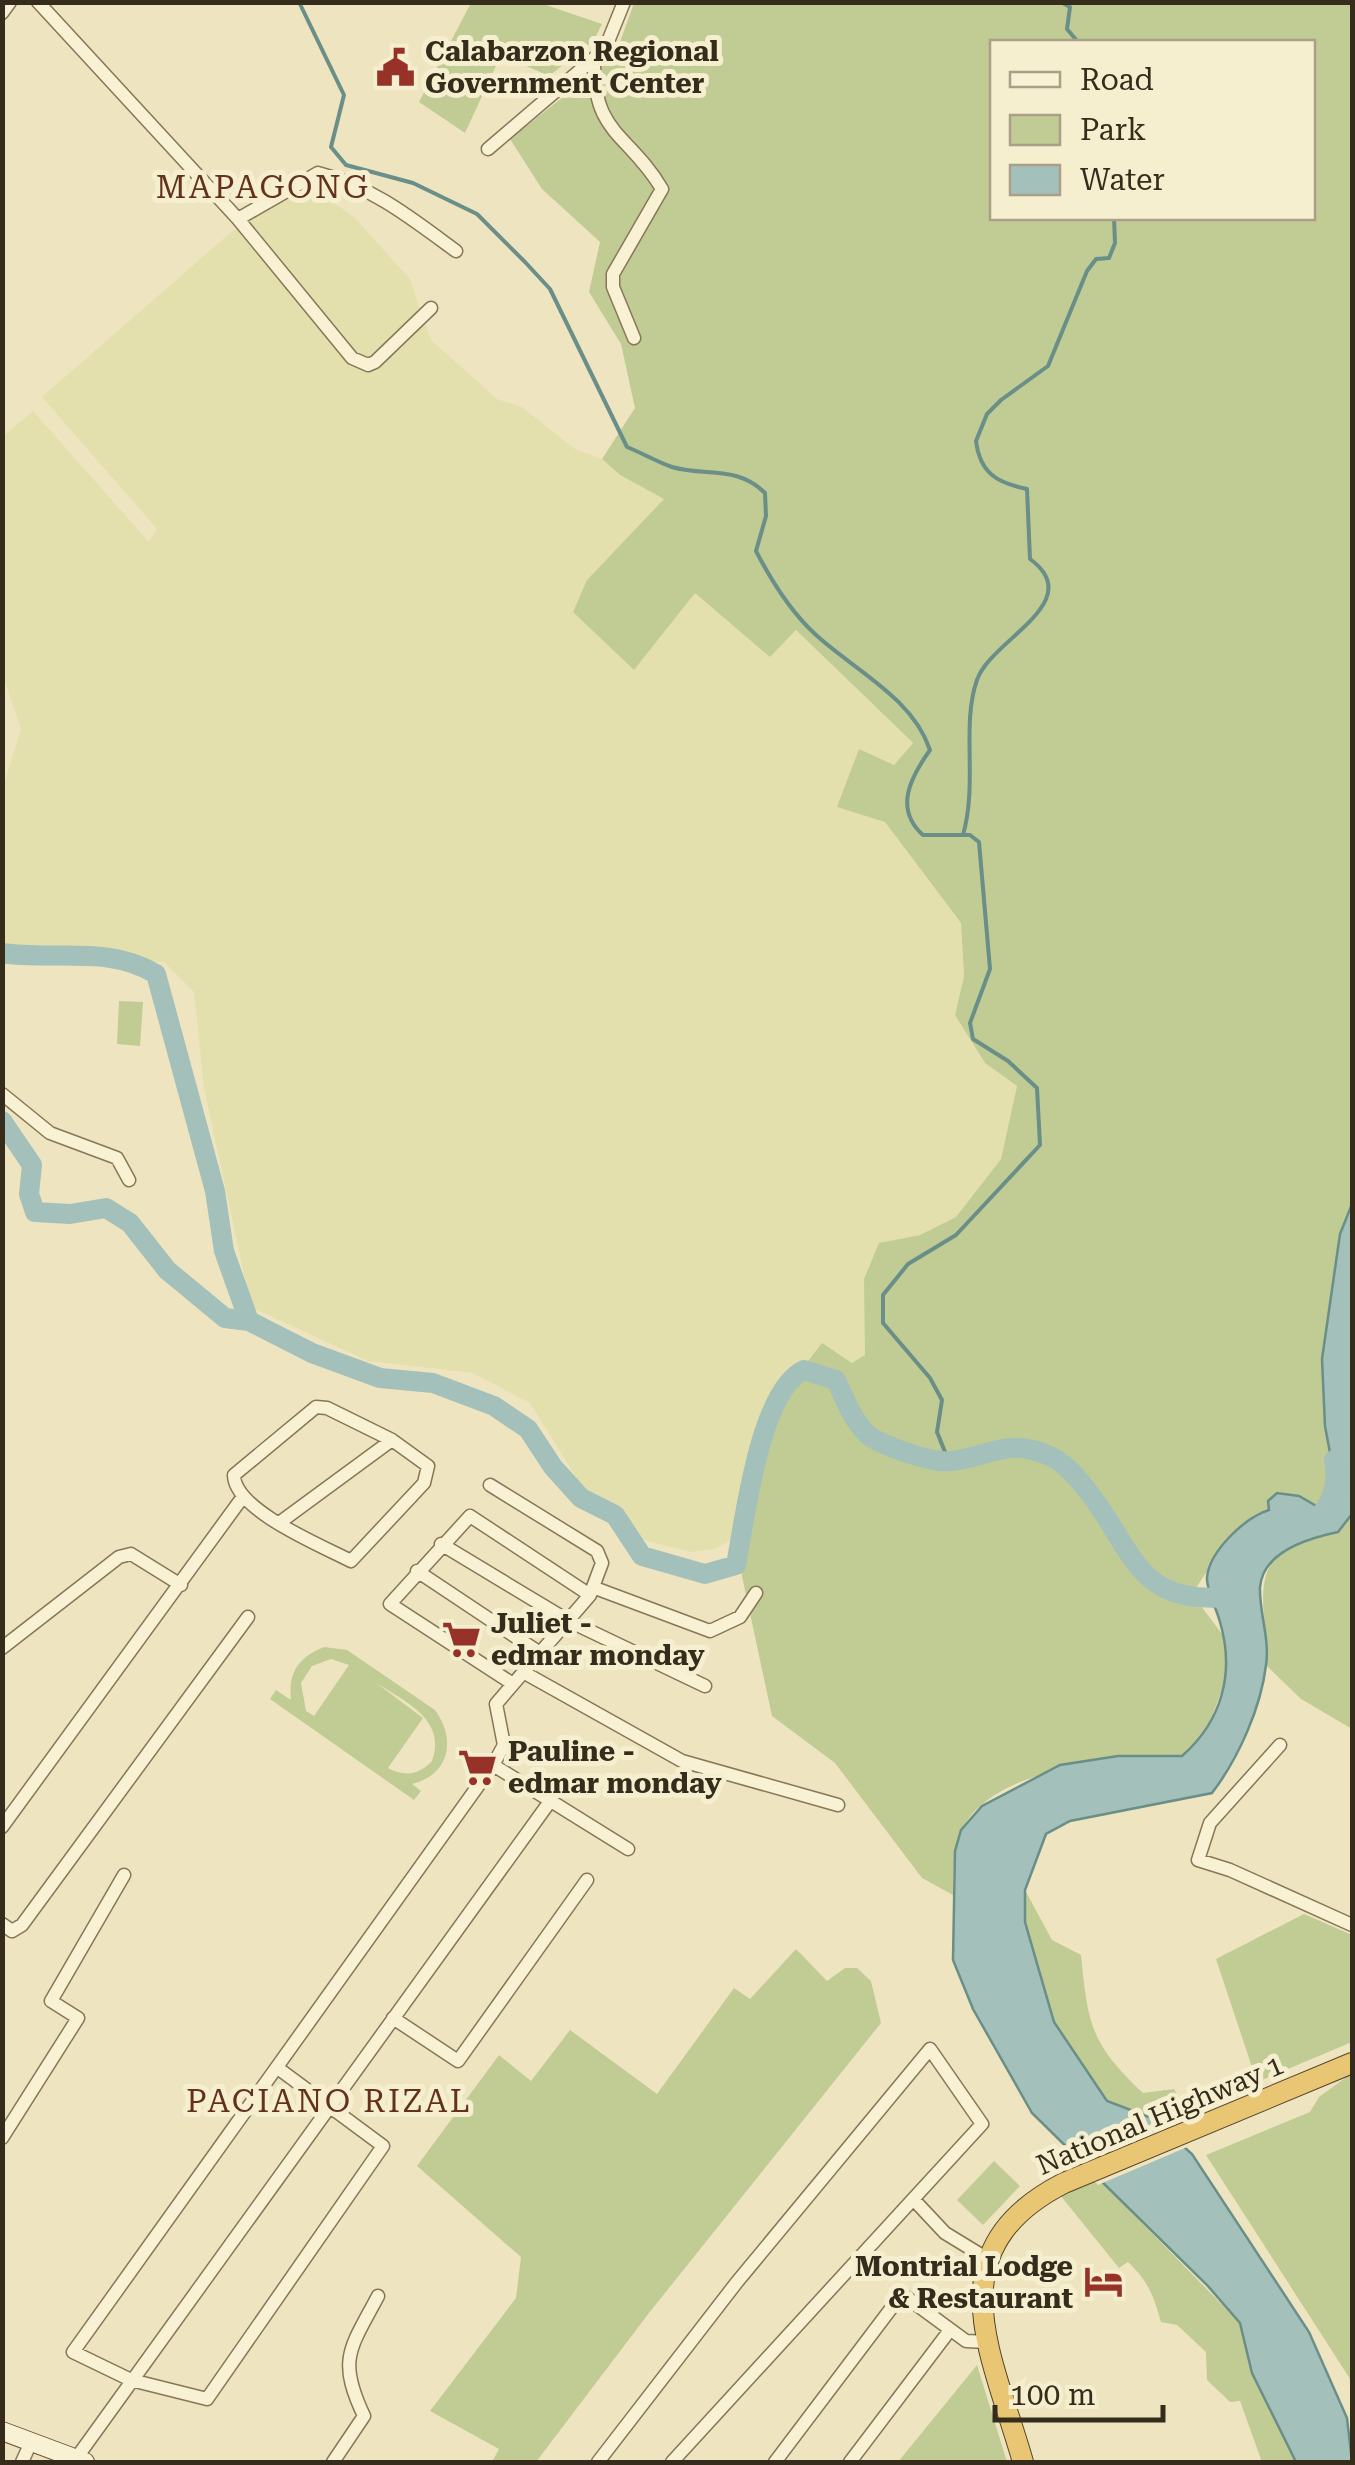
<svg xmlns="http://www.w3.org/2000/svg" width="1355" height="2465" font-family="'Roboto Serif',serif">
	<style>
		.farmland { fill: #e4e0ad }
		.green { fill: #c0cc94; fill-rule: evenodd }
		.water { fill: #a3c0ba; stroke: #6a8e88; stroke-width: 2.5 }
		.pier { fill: #eee5c0 }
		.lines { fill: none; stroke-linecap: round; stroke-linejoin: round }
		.stream { stroke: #6a8e88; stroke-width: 4 }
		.river { stroke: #a3c0ba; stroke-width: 20 }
		.minor-casing { stroke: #877658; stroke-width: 15 }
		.secondary-casing { stroke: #69563b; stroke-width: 20 }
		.trunk-casing { stroke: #54432c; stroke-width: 22 }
		.minor { stroke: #f9f1d3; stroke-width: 12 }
		.secondary { stroke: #f9f1d3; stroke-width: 18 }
		.trunk { stroke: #e8c673; stroke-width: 20 }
		.labels { text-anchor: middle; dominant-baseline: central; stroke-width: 10; stroke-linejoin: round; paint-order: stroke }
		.poi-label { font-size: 28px; font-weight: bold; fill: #362c1c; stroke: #f5eecf; text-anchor: start }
		.street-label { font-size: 28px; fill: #362c1c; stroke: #f5eecf }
		.quarter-label { font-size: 32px; letter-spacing: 2.5px; fill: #63321c; stroke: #f5eecf }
	</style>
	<rect width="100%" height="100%" fill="#eee5c0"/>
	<path class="farmland" d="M304,182L354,217L410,279L431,340L497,399L522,407L575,449L602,459L620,475L664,499L587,580L634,670L695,592L770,657L796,630L913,744L894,765L885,822L961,923L964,976L955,1015L985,1063L1017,1086L1001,1159L956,1217L920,1235L879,1244L864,1279L866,1355L852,1363L822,1344L768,1413L742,1533L715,1549L690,1552L636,1538L621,1506L584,1490L530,1403L473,1373L368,1361L251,1307L204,1088L194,992L164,962H137L101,954L46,958L3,948V787L21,729L3,676L2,437L33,411L149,542L157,529L42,397L230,233Z"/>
	<path class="green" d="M471,3H540L602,24L594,40L549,76L501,55L465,133L419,102Z
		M634,3H1352V1204L1340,1234L1322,1359L1325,1426L1337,1491L1331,1504L1318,1507L1299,1496L1254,1515L1227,1541L1192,1594L1225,1638L1229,1671L1205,1735L1182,1756C1121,1756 986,1767 960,1834C952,1853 954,1875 953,1895L922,1878L835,1763L772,1716L742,1576V1533L768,1413L822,1343L852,1363L865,1355L864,1279L879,1243L920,1235L956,1217L1001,1159L1017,1086L985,1063L955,1015L964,976L961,923L885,822L837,807L859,749L894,765L913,743L796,630L770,657L695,593L634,670L573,612L587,580L664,499L620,475L602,459L635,408L621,344L589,292L600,242L542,189L510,139L615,56ZM992,42H1312V218H992Z
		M119,1001L143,1002L140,1046L117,1044Z
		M1352,1514V1729L1301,1699L1267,1666C1265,1589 1242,1549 1337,1532Z
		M324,1647L347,1650L435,1710C457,1740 449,1775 412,1784L421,1791L414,1800L270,1699L276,1690L291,1700C288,1672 299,1657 324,1647ZM331,1659L349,1665L314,1716L306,1711L301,1683L312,1666ZM375,1682C405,1702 447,1719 432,1761C419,1775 405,1777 388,1768L423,1718Z
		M1025,1890L1052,1940L1081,1955C1088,2025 1091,2044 1143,2093L1174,2089L1186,2110L1152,2118L1107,2101L1054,2022L1025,1922Z
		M1304,1914L1352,1935V2042L1257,2082L1216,1959Z
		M796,1949L827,1981L845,1968H857L871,1981L881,2023L649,2313L536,2462H492L499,2449L430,2411L516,2298L521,2257L417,2166L499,2055L531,2081L570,2030L657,2094L734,1988L750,1999Z
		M1352,2073V2382L1206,2155L1310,2112L1319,2097Z
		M994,2161L1020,2186L983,2225L957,2200Z
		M1098,2178L1240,2323L1252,2373L1295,2462H1262L1240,2401L1230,2402L1207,2380L1206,2352L1177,2325L1161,2322C1154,2296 1148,2281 1128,2262L1119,2268L1060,2195Z
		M977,2365L1007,2462H898Z"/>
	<path class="water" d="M1352,1204V1514L1338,1532C1309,1538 1263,1551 1260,1587C1259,1612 1270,1639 1266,1665C1261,1708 1238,1759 1212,1793L1070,1821L1046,1834L1025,1890V1922L1054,2022L1107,2101L1152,2118L1192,2154L1309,2332L1347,2418L1352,2462H1296L1252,2373L1240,2323L1207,2285L1032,2113L973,2009L953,1960L955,1851L961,1830L982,1806L1060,1765L1118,1756H1182C1222,1721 1235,1673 1220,1622C1217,1610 1206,1589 1207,1577C1210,1550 1246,1517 1269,1510L1268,1501L1277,1493L1299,1496L1318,1507L1331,1504L1337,1490L1325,1426L1322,1359L1340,1234Z"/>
	<path class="pier" d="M1169,2125L1192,2145L1098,2185L1077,2164Z"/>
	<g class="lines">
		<path class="stream" d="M299,2L344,95L331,147L346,165L413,183L477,214L525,262L550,289L627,447C642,453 657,462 672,467C706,477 737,465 765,493L766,516L756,551C772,582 790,611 815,634C855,671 912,697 930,750C910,778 894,809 923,835H970L979,842L990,969L970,1023L973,1039L1008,1061L1037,1088L1040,1145L956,1235L908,1264L883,1295V1323L930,1378L942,1400L937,1432L949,1462
			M1030,2H1038
			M1061,2L1070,7L1067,29L1078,42
			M963,835C978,783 961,725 977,680C990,640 1089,602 1030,559L1027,489C997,483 980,473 976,441L987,414L1001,400L1048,366L1087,271L1096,259L1109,258L1115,243L1114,218"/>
		<path class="river" d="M2,953C56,961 108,945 156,974L215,1191L224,1251L249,1321
			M2,1121L32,1165L29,1194L35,1212L70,1214L106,1208L130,1223L167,1270L225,1318L249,1321L312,1353L380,1378L433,1383L494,1406L528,1429L553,1467L581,1498L615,1515L642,1556L705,1574L736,1565C745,1518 760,1390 804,1370L836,1380C844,1397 852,1419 866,1433C877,1445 935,1464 952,1461C995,1455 1009,1436 1054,1458C1067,1465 1078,1479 1087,1490C1133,1547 1135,1605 1226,1597
			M1312,1522C1332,1507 1339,1484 1334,1460"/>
		<defs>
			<path id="minor" d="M38,2L238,219L352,358L368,365L375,362L431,308
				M2,13L10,2
				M594,59C593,136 628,132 662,189L613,274V287L634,338
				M488,149L605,49L624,2
				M238,219L318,173C373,187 411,218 456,251
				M2,1094L50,1133L117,1158L129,1180
				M316,1407L327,1408L392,1440L428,1466L424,1483L351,1561C322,1546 234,1510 234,1475Z
				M279,1523L392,1440
				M441,1544L567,1620L705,1686
				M417,1571L540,1653
				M595,1588L710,1631L740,1617L756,1593
				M2,1648L119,1557L131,1554L181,1585
				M523,1672L682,1761L838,1805
				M513,1684L390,1604L470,1516L590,1595
				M1280,1745L1210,1823L1198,1860L1230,1870L1352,1925
				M493,1765L628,1849
				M2,1827L242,1498
				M2,1924L12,1931L22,1925L248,1617
				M393,2018L458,2061L587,1880
				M279,2069L383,2146L207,2399L131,2380L73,2352L493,1765L504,1745L496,1704L590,1595L602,1563L597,1551L490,1485
				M2,2138L78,2018L51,2001L124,1875
				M915,2201L945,2233L986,2258
				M75,2460L551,1800
				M22,2462L31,2442
				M333,2462L364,2416C337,2359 350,2349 378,2296
				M598,2462L737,2282L930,2049L982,2124L672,2462
				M775,2462L902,2294L966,2341L987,2342
				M850,2462L950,2330"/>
			<path id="secondary" d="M2,2431L85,2462"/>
			<path id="trunk" d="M1023,2462C992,2353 933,2250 1064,2183L1352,2063"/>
		</defs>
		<use href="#minor" class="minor-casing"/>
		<use href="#secondary" class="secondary-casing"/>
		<use href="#trunk" class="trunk-casing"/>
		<use href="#minor" class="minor"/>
		<use href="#secondary" class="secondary"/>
		<use href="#trunk" class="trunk"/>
	</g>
	<defs>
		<symbol id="civic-bare" viewBox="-9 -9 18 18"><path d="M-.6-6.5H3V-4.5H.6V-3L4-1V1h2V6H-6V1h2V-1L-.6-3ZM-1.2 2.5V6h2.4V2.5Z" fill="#963228" stroke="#f5eecf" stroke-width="2.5" paint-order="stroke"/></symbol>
		<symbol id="supermarket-bare" viewBox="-9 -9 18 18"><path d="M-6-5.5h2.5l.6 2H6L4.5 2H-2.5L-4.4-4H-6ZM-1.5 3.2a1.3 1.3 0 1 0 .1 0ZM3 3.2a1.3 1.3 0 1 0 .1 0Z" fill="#963228" stroke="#f5eecf" stroke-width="2.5" paint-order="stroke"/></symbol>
		<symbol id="hotel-bare" viewBox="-9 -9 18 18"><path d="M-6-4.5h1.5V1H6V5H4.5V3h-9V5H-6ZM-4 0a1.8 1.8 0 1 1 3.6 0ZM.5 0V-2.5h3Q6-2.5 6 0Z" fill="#963228" stroke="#f5eecf" stroke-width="2.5" paint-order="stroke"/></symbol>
	</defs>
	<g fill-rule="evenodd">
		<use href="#civic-bare" x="368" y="40" width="55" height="55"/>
		<use href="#supermarket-bare" x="434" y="1612" width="55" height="55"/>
		<use href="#supermarket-bare" x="450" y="1740" width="55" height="55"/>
		<use href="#hotel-bare" x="1076" y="2254" width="55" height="55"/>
	</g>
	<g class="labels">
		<g class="poi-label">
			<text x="425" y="51">Calabarzon Regional<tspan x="425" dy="32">Government Center</tspan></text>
			<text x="491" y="1623">Juliet -<tspan x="491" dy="32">edmar monday</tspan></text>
			<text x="508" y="1751">Pauline -<tspan x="508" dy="32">edmar monday</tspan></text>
			<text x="1073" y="2266" text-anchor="end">Montrial Lodge<tspan x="1073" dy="32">&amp; Restaurant</tspan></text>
		</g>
		<g class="street-label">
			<text transform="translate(1160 2115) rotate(-23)">National Highway 1</text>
		</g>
		<g class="quarter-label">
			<text x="263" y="187">MAPAGONG</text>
			<text x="329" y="2101">PACIANO RIZAL</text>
		</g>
	</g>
	<rect width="1355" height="2465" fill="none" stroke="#362c1c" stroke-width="10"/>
	<rect x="990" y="40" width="325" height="180" fill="#f5eecf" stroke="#a9a087" stroke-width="2.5"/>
	<rect x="1010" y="72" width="50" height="15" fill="#f9f1d3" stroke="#a9a087" stroke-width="2.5"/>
	<text x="1080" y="90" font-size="30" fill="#362c1c">Road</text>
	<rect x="1010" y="115" width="50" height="30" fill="#c0cc94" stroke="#a9a087" stroke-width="2.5"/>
	<text x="1080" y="140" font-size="30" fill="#362c1c">Park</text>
	<rect x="1010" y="165" width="50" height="30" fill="#a3c0ba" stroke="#a9a087" stroke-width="2.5"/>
	<text x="1080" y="190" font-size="30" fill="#362c1c">Water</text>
	<path d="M995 2405v15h168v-15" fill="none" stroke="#362c1c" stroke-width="5"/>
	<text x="1010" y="2405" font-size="30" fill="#362c1c" stroke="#f5eecf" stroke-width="8" paint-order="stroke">100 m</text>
</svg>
